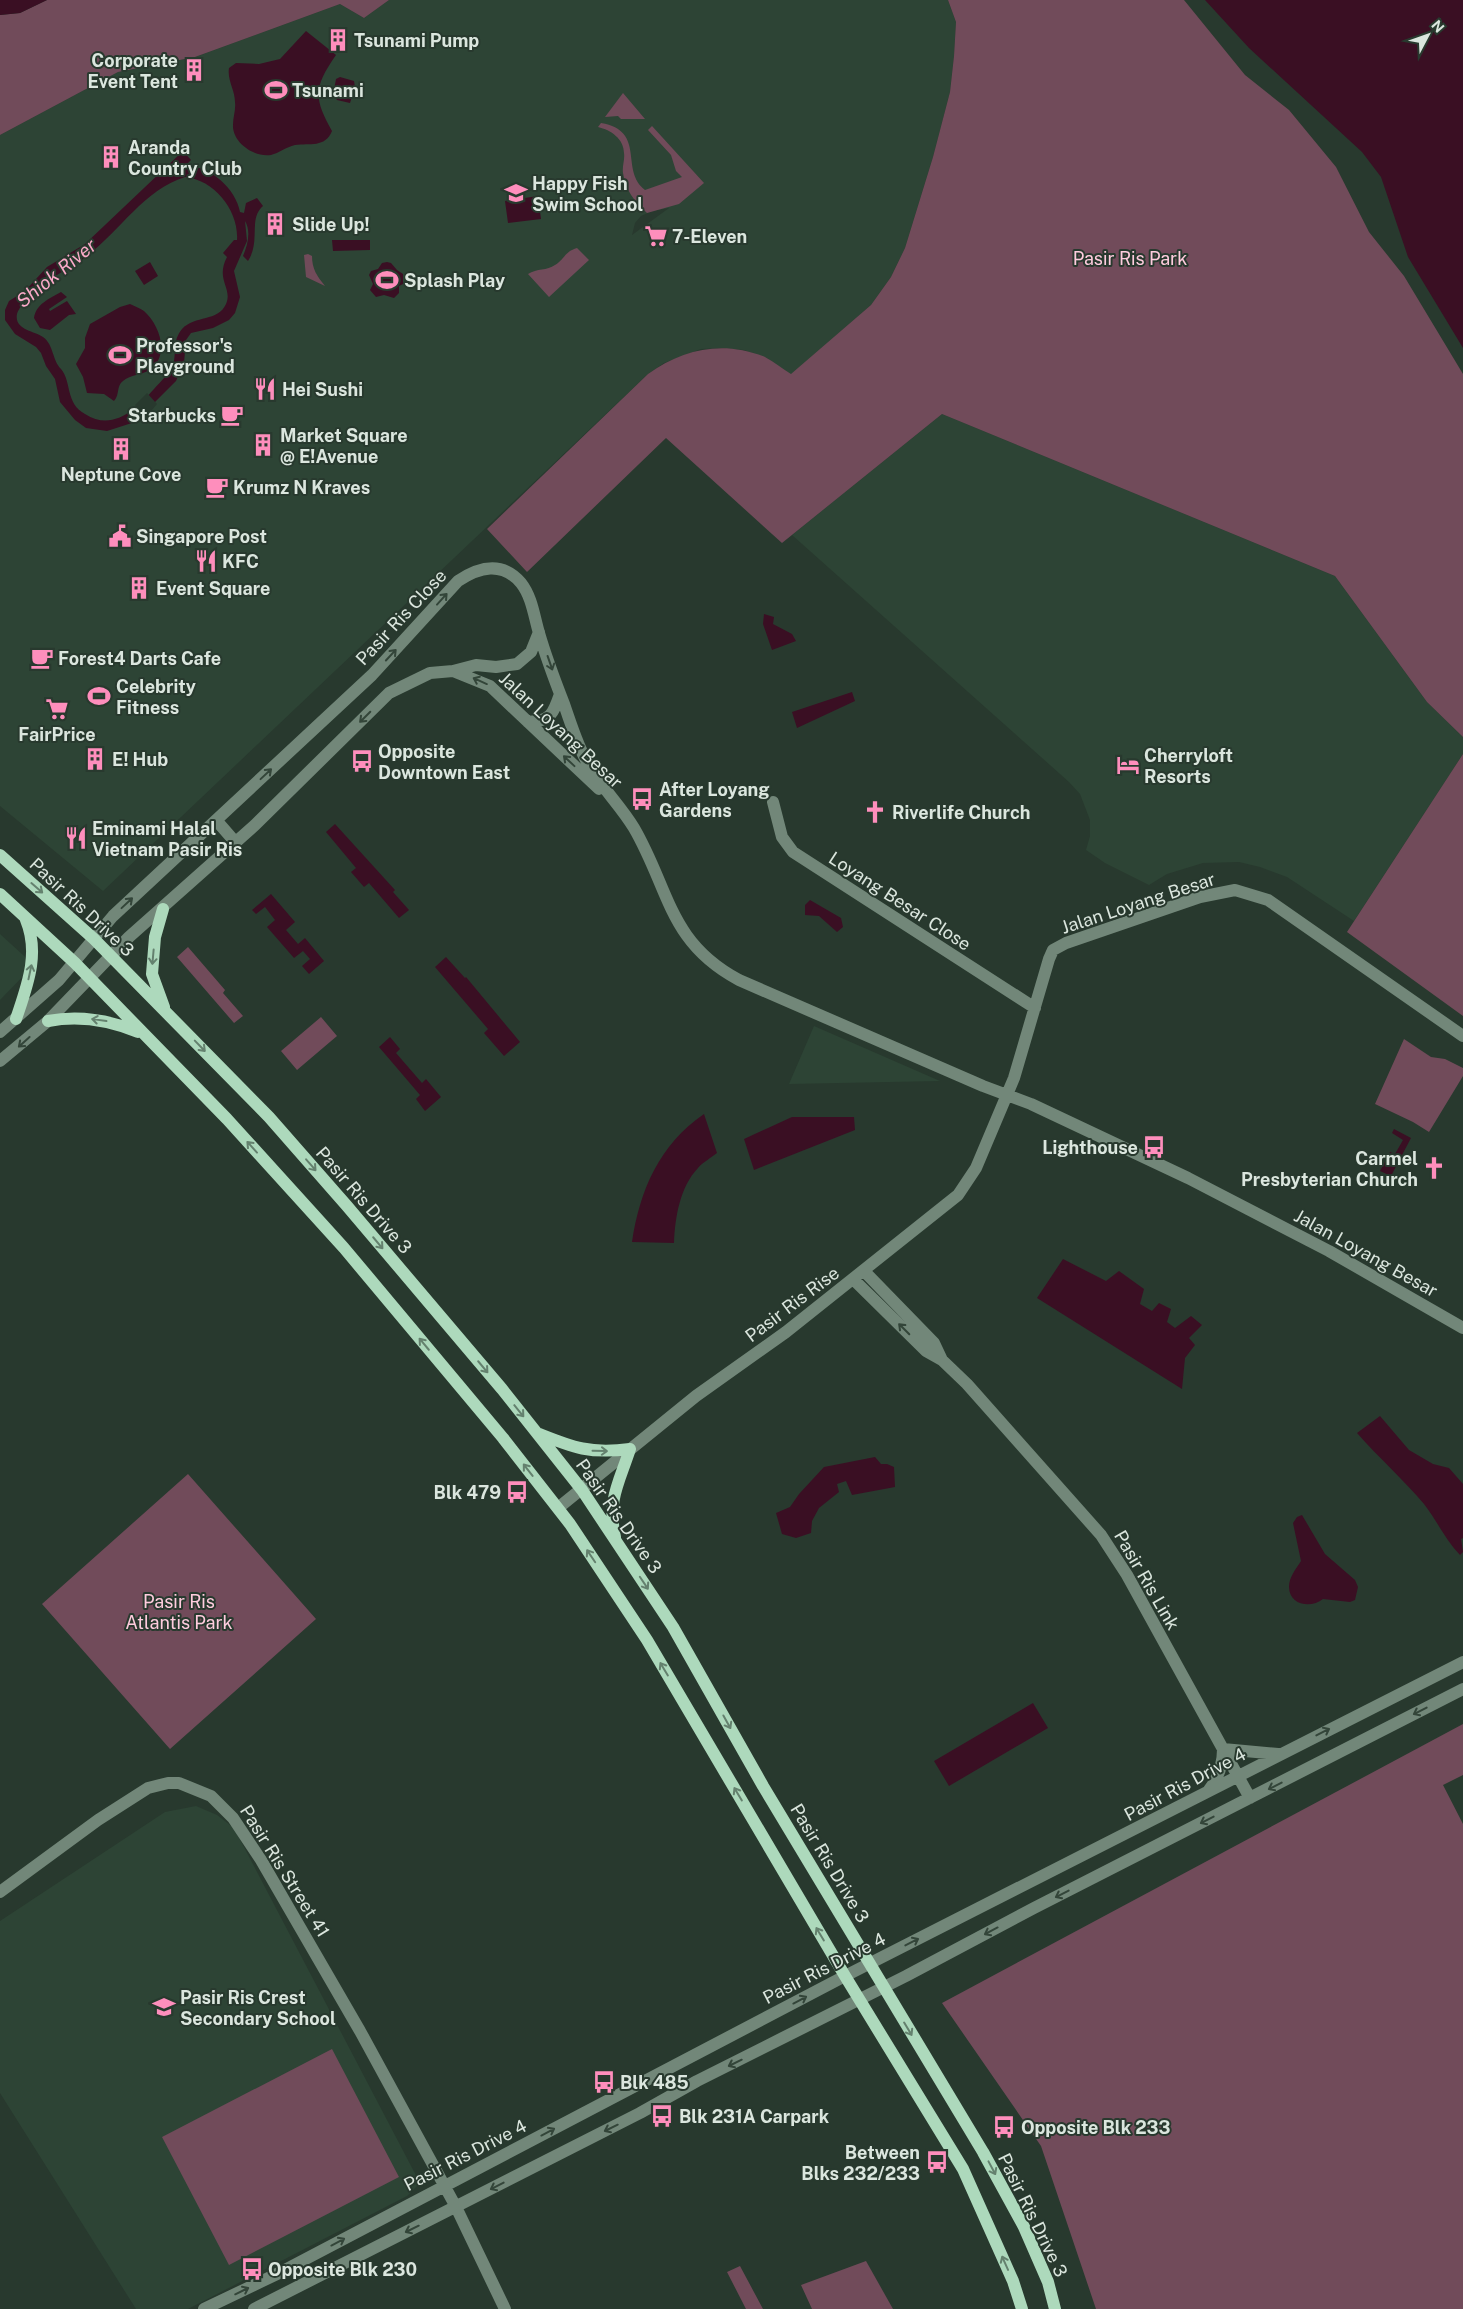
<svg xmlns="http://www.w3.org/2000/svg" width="1463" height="2309" font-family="'Public Sans',sans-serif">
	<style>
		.built { fill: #2d4435; fill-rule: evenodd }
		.green { fill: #714b5a }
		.water { fill: #3a0f23; fill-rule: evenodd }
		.pier { fill: #28392e }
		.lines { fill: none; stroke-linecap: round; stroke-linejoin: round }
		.minor { stroke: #728779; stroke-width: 12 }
		.major { stroke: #add9bc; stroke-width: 12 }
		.oneway { stroke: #334539 }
		.oneway2 { stroke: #64816e }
		.labels { text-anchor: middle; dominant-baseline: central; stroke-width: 4; stroke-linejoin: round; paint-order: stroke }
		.poi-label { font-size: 18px; font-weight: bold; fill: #dbe6de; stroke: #28392e; text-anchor: start }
		.park-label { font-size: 18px; fill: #ffccde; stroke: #28392e }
		.street-label { font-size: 18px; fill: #dbe6de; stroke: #28392e }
		.water-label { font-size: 19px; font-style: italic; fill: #fbaac9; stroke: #28392e }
	</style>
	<rect width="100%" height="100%" fill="#28392e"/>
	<path class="built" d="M389,0H948L956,22L954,56L950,92L933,157L905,248L891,277L871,305L791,375L767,358L744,350L722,348L701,349L664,363L648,374L103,891L0,806V135L118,72L195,57L340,4L364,18ZM669,208L632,235L635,223L641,216L652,211Z
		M942,414L1335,576L1427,702L1463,737V754L1354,921L1287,877L1260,867L1239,862L1203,863L1167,874L1149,885L1105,863L1086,850L1090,836V820L1080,794L1069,782L792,535Z
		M0,934L34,965L0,1000Z
		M814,1026L940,1081L789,1084Z
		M196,1806L217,1815L234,1828L420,2183L407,2196L188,2309H136L0,2093V1921L165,1812Z"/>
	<path class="green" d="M47,0H389L364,18L340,4L195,57L118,72L0,135V15L20,13Z
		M948,0H1184L1245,75L1289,110L1336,167L1369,232L1404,276L1463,374V737L1427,702L1335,576L942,414L782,543L666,438L527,572L487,529L648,374C683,349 723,340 765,357C774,362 783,369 791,374L871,305L891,277L905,248L933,157L950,92L954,56L956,22Z
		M623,93L645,119H621L618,116L605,117Z
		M601,123C647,131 619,170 645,190L682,177L676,171L671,155L648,130L652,126L704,183L679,204L647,213C634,201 626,191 623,173C622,166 625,160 624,153C624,139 611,130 598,127Z
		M577,248L589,260L549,297L528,274C537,268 547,271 555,265C565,259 564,252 577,248Z
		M308,254L312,256C312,269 317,276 325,286L306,277L304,255Z
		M1463,754V1016L1347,932Z
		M188,947L225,990L223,993L243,1016L234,1023L177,957Z
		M321,1017L337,1036L297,1070L281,1051Z
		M1404,1039L1431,1057L1445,1059L1463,1068V1076L1429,1132L1413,1122L1375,1104Z
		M188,1474L316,1619L170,1749L42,1604Z
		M1463,1724V1775L1443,1785L1463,1824V2309H1096L1041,2146L942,2003Z
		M332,2049L399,2177L229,2265L162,2137Z
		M866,2261L893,2309H812L801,2285Z
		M740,2266L763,2309H746L727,2272Z"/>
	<path class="water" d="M0,0H47L20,13L0,15Z
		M1205,0H1463V348L1408,257L1381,177L1362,152L1249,48Z
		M306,31L336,55C314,87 313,97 332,131C325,148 310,143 295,145C286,147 279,153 271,155C254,158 232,142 233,125C233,117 236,110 235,102C235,90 227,80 229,68L236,63L259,64L280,59Z
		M340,77L354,81L355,87L350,103L337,100L333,95L336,79Z
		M183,151L191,160L185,166C210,165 236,189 240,212L244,213L246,203L257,198L263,206C248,219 261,241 248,261L243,256C248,244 251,231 245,221L247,241L234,271L240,297L235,313L229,320L213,328L191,333L186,340L184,363L176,381L135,422L107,431L86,428L75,420L60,402L55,379L46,366L41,353L36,347L15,334L5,320V310L9,301L25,291L47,267L85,244ZM185,177C215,180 239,211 237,240H234L223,253L227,257C215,280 233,288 226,304C218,322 195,315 182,329C172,341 177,352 173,365C169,374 161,381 154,389C136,409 113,432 85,414C65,403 72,382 61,369C52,360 54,345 43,337C34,331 14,330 17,314C20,303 38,292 46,284C56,273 71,268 83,259C118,234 143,190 185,177Z
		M538,196L541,219L508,223L505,201Z
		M332,240H370V250L333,251Z
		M150,262L158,276L144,285L135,271Z
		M387,262L391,263L397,270L403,274V284L399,286V293L394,298L384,295L376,297L370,290L373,284L369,275L371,271L378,269L382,263Z
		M61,292L67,297L49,309L50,311L67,301L76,314L69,315L50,330L40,328L34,318C36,304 49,299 61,292Z
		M130,304C134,306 140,308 144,311C160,325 171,357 148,371C140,375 130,375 123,381C116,386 120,395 114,401L104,394L87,393L83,377L76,364L85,348V338L90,324L120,307Z
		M764,614L774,617L773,624L792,634L796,641L772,650L763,624Z
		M852,692L855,701L797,728L792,712Z
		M335,824L395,890L393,892L409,910L399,918L369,883L364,887L351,872L356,868L326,832Z
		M271,894L295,922L286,930L298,944L305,938L324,961L309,974L302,966L310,959L303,951L294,958L267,927L275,920L265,907L256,914L252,910Z
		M810,900L841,918L843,927L837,932L819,916L805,915V905Z
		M446,957L465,978L466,977L520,1042L504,1056L484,1033L488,1029L435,967Z
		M390,1037L400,1049L396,1053L422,1083L426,1079L441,1097L425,1111L416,1099L420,1095L379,1047Z
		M704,1114L717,1153C711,1158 703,1162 698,1168C680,1187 675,1217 674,1243L632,1242C640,1190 659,1145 704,1114Z
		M792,1117H854L855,1130L754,1170L744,1139Z
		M1394,1129L1411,1138L1391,1176L1380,1171L1390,1152L1395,1154L1403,1140L1392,1133Z
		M1063,1259L1106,1281L1119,1271L1144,1289L1140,1304L1152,1311L1159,1303L1171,1309L1167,1322L1175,1328L1191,1316L1202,1325L1189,1338L1195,1345L1185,1358L1182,1389L1037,1298Z
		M1380,1416L1409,1450L1433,1464L1449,1468L1463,1484V1538L1461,1539L1463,1552L1460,1555C1444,1538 1438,1522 1424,1504C1403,1479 1379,1458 1357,1433Z
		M875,1457L881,1464H887L894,1467L895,1487L852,1495L846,1481L837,1484L839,1492L819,1508L812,1521L811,1533L796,1538L782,1534L776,1513L790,1507L799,1494L824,1467Z
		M1302,1515L1325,1554L1355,1580L1358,1587L1355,1600L1350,1602L1323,1599C1311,1609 1289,1605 1289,1587C1289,1577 1296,1569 1301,1561L1293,1523L1297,1517Z
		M1033,1703L1048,1728L949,1786L934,1761Z"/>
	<path class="pier" d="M147,393L157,404L146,417L135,405Z"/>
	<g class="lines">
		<path class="minor" d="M453,671L490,686L599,789
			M528,722C551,721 553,714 560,694
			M773,802L782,837L793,852L1035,1008
			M216,820L236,843
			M0,1032L59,980L113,916L372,675L458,581C479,567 502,561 521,583C532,597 534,616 539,633C546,657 555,681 564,704C571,724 577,745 588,764C601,787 621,806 634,828C670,890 668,942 739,980L983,1086L1031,1104L1188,1178L1329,1251L1463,1328
			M0,1061L48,1021L129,937L255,825L389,693L430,673L453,671L476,665L496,667L517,664L531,652L539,632
			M864,1271L934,1343L942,1360
			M854,1280L926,1351L942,1360L967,1384L1101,1535L1127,1575L1250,1798
			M558,1508L696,1396L786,1332L958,1195L976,1168L1014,1078L1049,959L1053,950L1066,943L1200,897L1235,890L1268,900L1463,1036
			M1223,1749L1278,1754
			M1209,1790C1219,1777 1223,1765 1223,1749
			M0,1892L98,1820L148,1788L168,1783H179L211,1796L233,1818L261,1860L360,2031L456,2207L505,2309
			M204,2309L279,2273L845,1976L1463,1662
			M254,2309L640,2113L697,2081L906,1976L1034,1908L1463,1689"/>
		<path class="major" d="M0,855L94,939L269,1117L347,1206L502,1389L582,1490L673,1627L763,1786L983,2152L1024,2227L1048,2282L1055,2309
			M0,894L75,963L227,1119L344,1248L503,1438L570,1524L647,1640L845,1976L963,2169L1013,2281L1022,2309
			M163,909L155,937L152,974L164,1007
			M16,1019C27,986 40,954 26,920
			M48,1021C79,1015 109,1020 138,1032
			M537,1433C574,1448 590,1454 630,1449C619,1483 607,1500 615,1537"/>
	</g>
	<defs><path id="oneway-shaft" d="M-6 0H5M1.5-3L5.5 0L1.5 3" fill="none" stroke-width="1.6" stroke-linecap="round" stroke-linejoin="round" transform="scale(1.25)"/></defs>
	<g class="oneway">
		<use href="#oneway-shaft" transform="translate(442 599) rotate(-48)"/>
		<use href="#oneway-shaft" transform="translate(391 655) rotate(-47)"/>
		<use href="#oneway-shaft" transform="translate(550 663) rotate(71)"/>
		<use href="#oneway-shaft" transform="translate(480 681) rotate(-156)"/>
		<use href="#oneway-shaft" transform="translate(365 717) rotate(135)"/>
		<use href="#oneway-shaft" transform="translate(569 761) rotate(-137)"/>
		<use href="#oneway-shaft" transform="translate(266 774) rotate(-43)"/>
		<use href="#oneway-shaft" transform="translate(127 903) rotate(-43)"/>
		<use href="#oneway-shaft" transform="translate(24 1042) rotate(138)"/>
		<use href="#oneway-shaft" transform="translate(904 1329) rotate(-135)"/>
		<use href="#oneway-shaft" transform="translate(1420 1711) rotate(153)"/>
		<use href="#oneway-shaft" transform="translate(1323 1732) rotate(-27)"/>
		<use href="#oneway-shaft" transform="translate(1275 1786) rotate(153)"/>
		<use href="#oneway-shaft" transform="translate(1207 1820) rotate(153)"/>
		<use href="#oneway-shaft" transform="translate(1062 1894) rotate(153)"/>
		<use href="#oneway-shaft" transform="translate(991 1931) rotate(152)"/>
		<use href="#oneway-shaft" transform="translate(912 1942) rotate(-27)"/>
		<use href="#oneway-shaft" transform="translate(800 2000) rotate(-28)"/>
		<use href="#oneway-shaft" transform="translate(735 2063) rotate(154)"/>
		<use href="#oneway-shaft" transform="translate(611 2128) rotate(154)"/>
		<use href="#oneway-shaft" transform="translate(548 2132) rotate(-28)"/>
		<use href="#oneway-shaft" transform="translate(497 2186) rotate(153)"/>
		<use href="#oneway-shaft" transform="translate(412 2229) rotate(154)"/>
		<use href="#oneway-shaft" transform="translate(338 2242) rotate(-28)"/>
		<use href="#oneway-shaft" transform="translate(242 2291) rotate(-26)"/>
	</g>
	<g class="oneway2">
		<use href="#oneway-shaft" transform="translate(37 888) rotate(41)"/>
		<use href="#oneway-shaft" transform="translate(153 957) rotate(95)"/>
		<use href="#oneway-shaft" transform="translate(30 972) rotate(-78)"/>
		<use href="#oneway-shaft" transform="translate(99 1020) rotate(-172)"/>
		<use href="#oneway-shaft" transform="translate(200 1046) rotate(46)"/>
		<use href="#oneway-shaft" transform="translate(252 1147) rotate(-132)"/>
		<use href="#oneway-shaft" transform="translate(311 1165) rotate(49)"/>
		<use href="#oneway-shaft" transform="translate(378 1243) rotate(50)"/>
		<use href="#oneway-shaft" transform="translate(424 1344) rotate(-130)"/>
		<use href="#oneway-shaft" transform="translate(483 1367) rotate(50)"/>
		<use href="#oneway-shaft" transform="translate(519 1411) rotate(51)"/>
		<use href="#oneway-shaft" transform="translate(600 1451) rotate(1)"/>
		<use href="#oneway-shaft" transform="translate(528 1470) rotate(-128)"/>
		<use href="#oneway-shaft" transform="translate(591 1556) rotate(-124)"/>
		<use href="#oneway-shaft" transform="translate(644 1583) rotate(56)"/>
		<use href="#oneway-shaft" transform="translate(664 1669) rotate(-121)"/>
		<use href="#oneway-shaft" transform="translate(727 1722) rotate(61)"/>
		<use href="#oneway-shaft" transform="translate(738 1794) rotate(-121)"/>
		<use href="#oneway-shaft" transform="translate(820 1934) rotate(-121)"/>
		<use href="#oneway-shaft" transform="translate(908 2029) rotate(59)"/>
		<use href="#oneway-shaft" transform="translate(992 2168) rotate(62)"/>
		<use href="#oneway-shaft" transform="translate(1005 2263) rotate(-114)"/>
	</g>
	<defs>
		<symbol id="building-bare" viewBox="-9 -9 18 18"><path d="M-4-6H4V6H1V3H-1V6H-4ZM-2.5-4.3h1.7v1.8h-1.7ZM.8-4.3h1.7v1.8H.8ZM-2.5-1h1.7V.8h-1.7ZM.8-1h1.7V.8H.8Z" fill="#fe8ebc" stroke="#28392e" stroke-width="2.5" paint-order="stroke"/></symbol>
		<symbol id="stadium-bare" viewBox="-9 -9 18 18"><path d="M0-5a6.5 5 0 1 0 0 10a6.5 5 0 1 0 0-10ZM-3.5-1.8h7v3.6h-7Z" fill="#fe8ebc" stroke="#28392e" stroke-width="2.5" paint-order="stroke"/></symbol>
		<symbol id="school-bare" viewBox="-9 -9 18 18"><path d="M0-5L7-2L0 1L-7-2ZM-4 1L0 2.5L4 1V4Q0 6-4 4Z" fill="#fe8ebc" stroke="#28392e" stroke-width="2.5" paint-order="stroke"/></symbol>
		<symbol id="supermarket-bare" viewBox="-9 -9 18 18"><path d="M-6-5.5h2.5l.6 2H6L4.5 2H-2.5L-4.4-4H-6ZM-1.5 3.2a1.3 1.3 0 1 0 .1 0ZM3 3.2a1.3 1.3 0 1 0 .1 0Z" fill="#fe8ebc" stroke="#28392e" stroke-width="2.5" paint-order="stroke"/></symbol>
		<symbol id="restaurant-bare" viewBox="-9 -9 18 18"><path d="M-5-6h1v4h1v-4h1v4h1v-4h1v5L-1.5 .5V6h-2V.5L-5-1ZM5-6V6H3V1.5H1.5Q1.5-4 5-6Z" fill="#fe8ebc" stroke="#28392e" stroke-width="2.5" paint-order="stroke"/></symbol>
		<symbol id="cafe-bare" viewBox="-9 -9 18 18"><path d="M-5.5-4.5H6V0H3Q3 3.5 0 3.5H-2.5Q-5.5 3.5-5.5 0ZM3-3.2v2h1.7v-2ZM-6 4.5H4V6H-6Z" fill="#fe8ebc" stroke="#28392e" stroke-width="2.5" paint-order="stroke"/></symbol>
		<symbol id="civic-bare" viewBox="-9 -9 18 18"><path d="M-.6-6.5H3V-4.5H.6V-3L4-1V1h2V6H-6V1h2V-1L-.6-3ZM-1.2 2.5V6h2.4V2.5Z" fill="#fe8ebc" stroke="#28392e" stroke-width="2.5" paint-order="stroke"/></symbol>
		<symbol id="bus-bare" viewBox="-9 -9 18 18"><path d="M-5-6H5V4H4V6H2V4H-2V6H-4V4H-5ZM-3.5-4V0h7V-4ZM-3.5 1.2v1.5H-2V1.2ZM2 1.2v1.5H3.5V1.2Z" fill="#fe8ebc" stroke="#28392e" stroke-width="2.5" paint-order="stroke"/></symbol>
		<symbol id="hotel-bare" viewBox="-9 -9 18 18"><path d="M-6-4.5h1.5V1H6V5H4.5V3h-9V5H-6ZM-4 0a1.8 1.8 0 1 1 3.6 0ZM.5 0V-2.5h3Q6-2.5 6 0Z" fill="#fe8ebc" stroke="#28392e" stroke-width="2.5" paint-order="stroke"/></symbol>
		<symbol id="church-bare" viewBox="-9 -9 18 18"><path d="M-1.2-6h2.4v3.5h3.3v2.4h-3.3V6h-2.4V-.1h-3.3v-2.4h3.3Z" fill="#fe8ebc" stroke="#28392e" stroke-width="2.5" paint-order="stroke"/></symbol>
	</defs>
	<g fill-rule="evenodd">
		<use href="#building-bare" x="322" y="24" width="32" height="32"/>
		<use href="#building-bare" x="178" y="54" width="32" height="32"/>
		<use href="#stadium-bare" x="260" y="74" width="32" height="32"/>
		<use href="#building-bare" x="95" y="141" width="32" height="32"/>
		<use href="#school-bare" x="500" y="177" width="32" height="32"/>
		<use href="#building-bare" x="259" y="208" width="32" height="32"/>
		<use href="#supermarket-bare" x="640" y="220" width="32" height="32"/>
		<use href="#stadium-bare" x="371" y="264" width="32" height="32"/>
		<use href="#stadium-bare" x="104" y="339" width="32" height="32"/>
		<use href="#restaurant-bare" x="249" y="373" width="32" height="32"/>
		<use href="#cafe-bare" x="216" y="399" width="32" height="32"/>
		<use href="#building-bare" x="247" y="429" width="32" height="32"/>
		<use href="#building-bare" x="105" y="433" width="32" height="32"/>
		<use href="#cafe-bare" x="201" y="471" width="32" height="32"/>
		<use href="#civic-bare" x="104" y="520" width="32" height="32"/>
		<use href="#restaurant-bare" x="190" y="545" width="32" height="32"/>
		<use href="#building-bare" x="123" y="572" width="32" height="32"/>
		<use href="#cafe-bare" x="26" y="642" width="32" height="32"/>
		<use href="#stadium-bare" x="83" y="680" width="32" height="32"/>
		<use href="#supermarket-bare" x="41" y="693" width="32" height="32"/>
		<use href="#building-bare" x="79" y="743" width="32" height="32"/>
		<use href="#bus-bare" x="346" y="745" width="32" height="32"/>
		<use href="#hotel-bare" x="1112" y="749" width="32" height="32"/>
		<use href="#bus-bare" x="626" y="783" width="32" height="32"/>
		<use href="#church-bare" x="859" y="796" width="32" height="32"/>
		<use href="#restaurant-bare" x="60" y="822" width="32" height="32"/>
		<use href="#bus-bare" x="1138" y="1131" width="32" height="32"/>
		<use href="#church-bare" x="1418" y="1152" width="32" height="32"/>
		<use href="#bus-bare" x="501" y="1476" width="32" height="32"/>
		<use href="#school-bare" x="148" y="1991" width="32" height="32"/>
		<use href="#bus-bare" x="588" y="2066" width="32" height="32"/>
		<use href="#bus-bare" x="646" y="2100" width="32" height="32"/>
		<use href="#bus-bare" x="988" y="2111" width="32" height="32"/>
		<use href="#bus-bare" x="921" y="2146" width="32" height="32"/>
		<use href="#bus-bare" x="236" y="2253" width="32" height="32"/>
	</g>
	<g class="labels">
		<g class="poi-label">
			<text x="354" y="40">Tsunami Pump</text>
			<text x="178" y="60" text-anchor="end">Corporate<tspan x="178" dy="21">Event Tent</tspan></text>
			<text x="292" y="90">Tsunami</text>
			<text x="128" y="147">Aranda<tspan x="128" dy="21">Country Club</tspan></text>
			<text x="532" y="183">Happy Fish<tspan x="532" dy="21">Swim School</tspan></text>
			<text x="292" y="224">Slide Up!</text>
			<text x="672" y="236">7-Eleven</text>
			<text x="404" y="280">Splash Play</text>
			<text x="136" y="345">Professor's<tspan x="136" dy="21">Playground</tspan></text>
			<text x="282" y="389">Hei Sushi</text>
			<text x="216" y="415" text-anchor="end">Starbucks</text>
			<text x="280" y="435">Market Square<tspan x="280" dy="21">@ E!Avenue</tspan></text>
			<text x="121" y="474" text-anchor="middle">Neptune Cove</text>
			<text x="233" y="487">Krumz N Kraves</text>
			<text x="136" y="536">Singapore Post</text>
			<text x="222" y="561">KFC</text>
			<text x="156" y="588">Event Square</text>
			<text x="58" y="658">Forest4 Darts Cafe</text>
			<text x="116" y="686">Celebrity<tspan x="116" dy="21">Fitness</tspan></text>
			<text x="57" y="734" text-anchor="middle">FairPrice</text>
			<text x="378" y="751">Opposite<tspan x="378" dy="21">Downtown East</tspan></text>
			<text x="1144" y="755">Cherryloft<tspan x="1144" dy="21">Resorts</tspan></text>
			<text x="112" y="759">E! Hub</text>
			<text x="659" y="789">After Loyang<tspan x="659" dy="21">Gardens</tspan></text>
			<text x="892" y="812">Riverlife Church</text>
			<text x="92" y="828">Eminami Halal<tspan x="92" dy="21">Vietnam Pasir Ris</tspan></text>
			<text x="1138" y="1147" text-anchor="end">Lighthouse</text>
			<text x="1418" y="1158" text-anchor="end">Carmel<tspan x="1418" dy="21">Presbyterian Church</tspan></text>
			<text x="501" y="1492" text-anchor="end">Blk 479</text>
			<text x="180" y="1997">Pasir Ris Crest<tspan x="180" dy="21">Secondary School</tspan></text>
			<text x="620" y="2082">Blk 485</text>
			<text x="679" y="2116">Blk 231A Carpark</text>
			<text x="1021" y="2127">Opposite Blk 233</text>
			<text x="920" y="2152" text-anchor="end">Between<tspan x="920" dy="21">Blks 232/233</tspan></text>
			<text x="268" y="2269">Opposite Blk 230</text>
		</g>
		<g class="park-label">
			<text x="1130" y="258">Pasir Ris Park</text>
			<text x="179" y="1601">Pasir Ris<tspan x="179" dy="21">Atlantis Park</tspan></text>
		</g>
		<g class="street-label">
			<text transform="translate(401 617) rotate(-47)">Pasir Ris Close</text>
			<text transform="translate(561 730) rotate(43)">Jalan Loyang Besar</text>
			<text transform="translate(900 901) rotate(33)">Loyang Besar Close</text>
			<text transform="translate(1138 903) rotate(-18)">Jalan Loyang Besar</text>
			<text transform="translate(82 907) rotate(43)">Pasir Ris Drive 3</text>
			<text transform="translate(364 1200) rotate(49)">Pasir Ris Drive 3</text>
			<text transform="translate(1366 1253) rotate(29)">Jalan Loyang Besar</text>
			<text transform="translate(792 1304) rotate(-37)">Pasir Ris Rise</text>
			<text transform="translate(619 1516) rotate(55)">Pasir Ris Drive 3</text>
			<text transform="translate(1147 1580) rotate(60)">Pasir Ris Link</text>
			<text transform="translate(1185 1784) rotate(-28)">Pasir Ris Drive 4</text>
			<text transform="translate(830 1863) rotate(59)">Pasir Ris Drive 3</text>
			<text transform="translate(285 1871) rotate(58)">Pasir Ris Street 41</text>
			<text transform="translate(824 1968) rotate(-27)">Pasir Ris Drive 4</text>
			<text transform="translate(465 2155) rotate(-27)">Pasir Ris Drive 4</text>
			<text transform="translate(1033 2215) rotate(64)">Pasir Ris Drive 3</text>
		</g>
		<g class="water-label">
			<text transform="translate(56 273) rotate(-39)">Shiok River</text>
		</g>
	</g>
	<g transform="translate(1428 35) rotate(49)" stroke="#28392e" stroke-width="4" paint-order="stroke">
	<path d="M0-4L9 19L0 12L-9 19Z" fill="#dbe6de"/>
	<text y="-8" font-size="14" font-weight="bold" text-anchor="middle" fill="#dbe6de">N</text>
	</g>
</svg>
